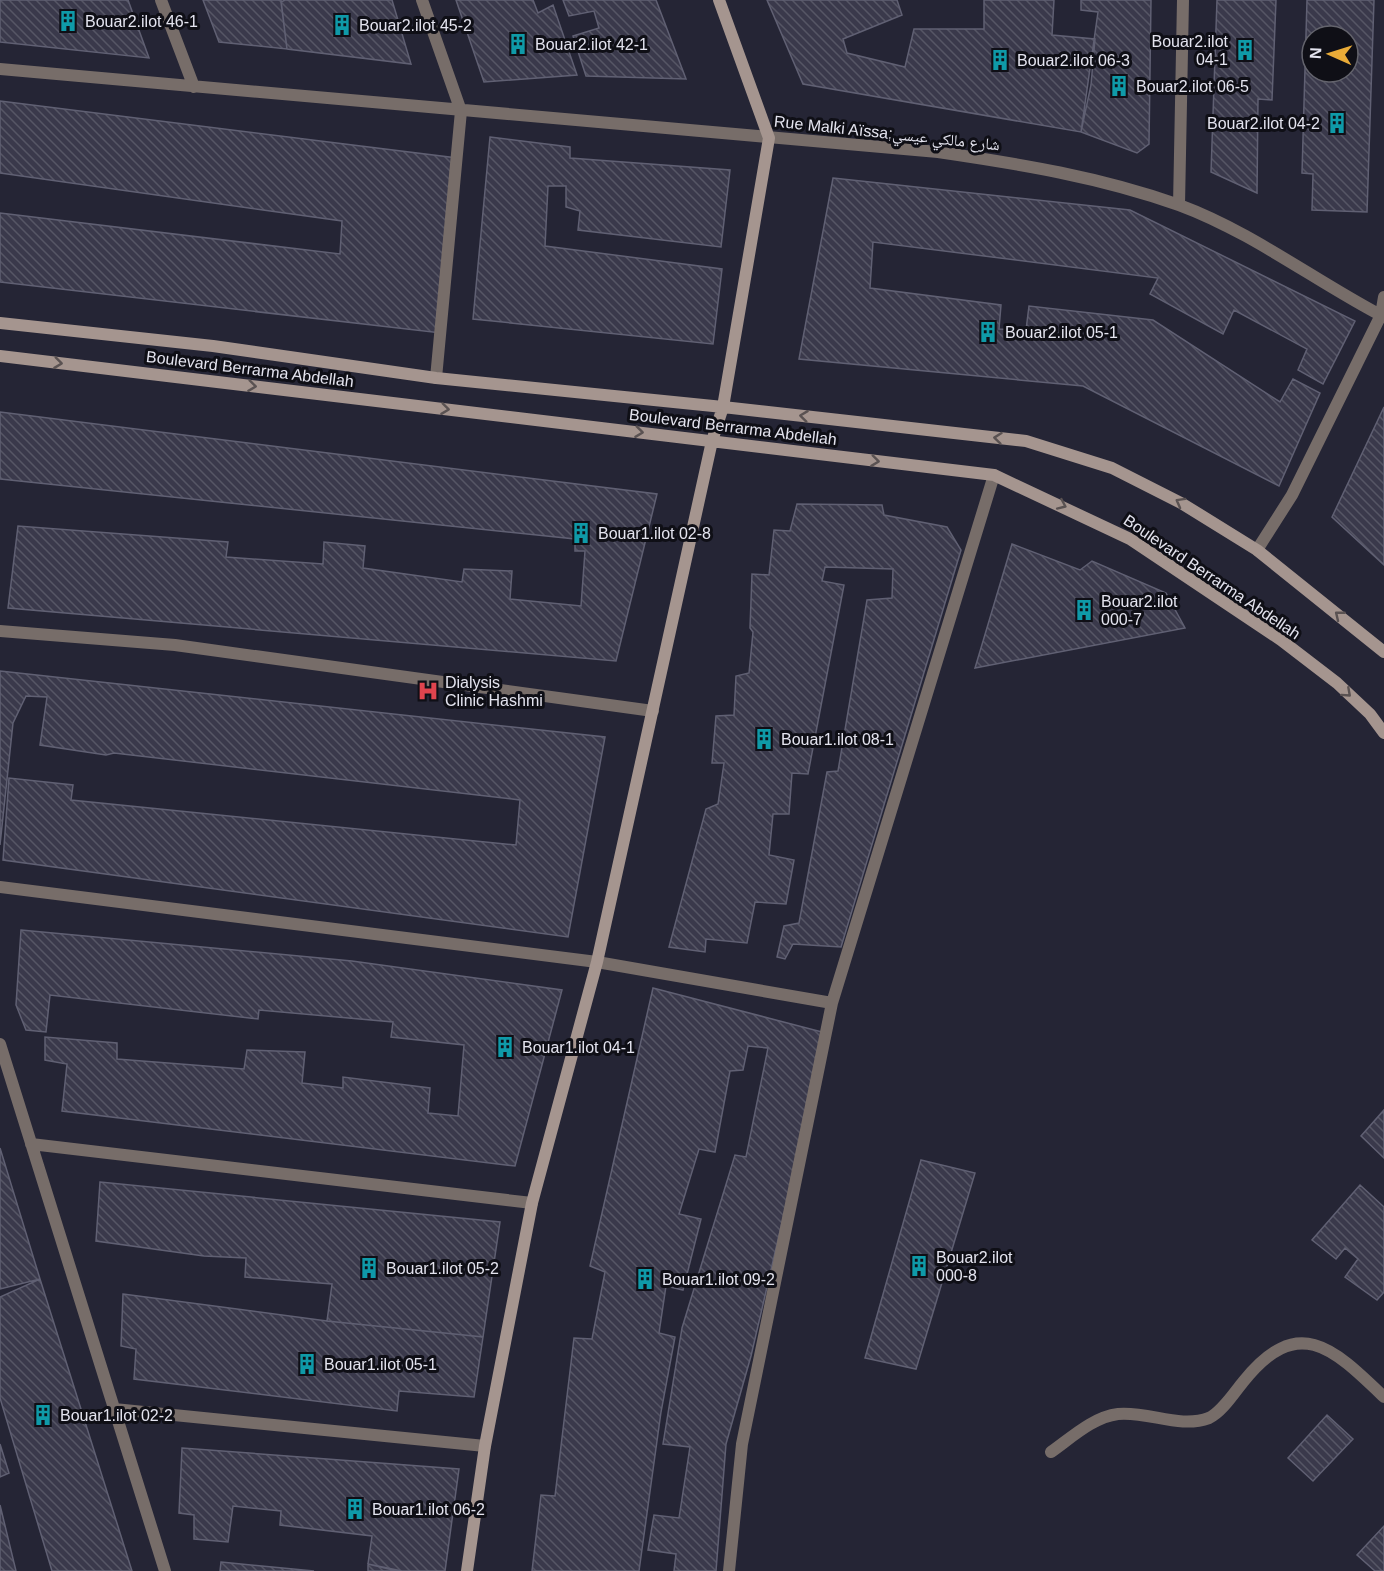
<svg xmlns="http://www.w3.org/2000/svg" width="1384" height="1571" font-family="Arial,'Noto Naskh Arabic',sans-serif">
	<style>
		.building { fill: url(#building-back-hatch); stroke: #606073; stroke-width: 1.5; fill-rule: evenodd }
		.lines { fill: none; stroke-linecap: round; stroke-linejoin: round }
		.lane { stroke: #776d69; stroke-width: 12 }
		.street { stroke: #776d69; stroke-width: 12 }
		.secondary { stroke: #a5958f; stroke-width: 12 }
		.oneway { stroke: #5a5252 }
		.labels { text-anchor: middle; dominant-baseline: central; stroke-width: 6; stroke-linejoin: round; paint-order: stroke }
		.poi-label { font-size: 16px; fill: #e4e4ef; stroke: #0f0f16; text-anchor: start }
		.street-label { font-size: 16px; fill: #e4e4ef; stroke: #0f0f16 }
	</style>
	<defs>
		<pattern id="building-back-hatch" width="6" height="6" patternUnits="userSpaceOnUse" patternTransform="scale(1.5)"><rect width="6" height="6" fill="#3a394b"/><path d="M-1 5l2 2M0 0l6 6M5-1l2 2" fill="none" stroke="#565665"/></pattern>
	</defs>
	<rect width="100%" height="100%" fill="#252535"/>
	<path class="building" d="M0,0H128L149,58L0,42Z
		M203,0H281L287,49L219,42Z
		M285,0H392L411,64L287,49L281,2Z
		M456,0H533L538,13L553,5L577,75L484,82Z
		M563,0H656L686,79L586,76L573,36L599,28L594,11L569,16Z
		M767,0H897L902,15L843,39L847,53L905,67L914,29H984V0H1054L1052,35L1095,39L1091,85L1081,132L803,84Z
		M1081,0H1151L1149,144L1137,153L1081,132L1098,12L1081,10Z
		M1217,0H1276L1272,100L1258,99L1257,193L1211,172Z
		M1307,0H1374L1367,212L1312,210L1313,174L1302,173ZM1312,36H1348V72H1312Z
		M0,101L457,158L441,333L0,282V213L340,254L342,221L0,173Z
		M490,137L570,147V158L730,170L721,247L578,230L580,211L566,207V186H548L545,246L722,269L713,344L473,319Z
		M833,178L1130,210L1355,321L1323,384L1298,370L1307,349L1234,310L1223,334L1150,294L1158,278L873,242L870,288L1001,305L999,329L1026,330L1029,306L1153,320L1280,402L1293,379L1320,393L1279,486L1083,386L799,359Z
		M1384,407V565L1332,517Z
		M0,412L657,494L616,661L8,608L18,526L228,542L226,557L323,564L324,542L365,546L363,568L462,582L464,569L512,571L510,599L581,606L585,551H575V539L0,479Z
		M797,504L882,505L884,515L947,527L961,550L841,947L793,944L785,959L777,957L784,926L799,923L827,772L838,771L867,600L892,598L893,569L825,567L822,581L844,585L808,774L792,773L789,814H773L769,855L794,860L786,904L755,902L747,943L706,939L705,952L669,947L706,809L718,804L724,763H712L716,716L734,715L736,676L749,673L753,632L750,628L752,574L769,575L774,530L790,531Z
		M1012,544L1080,570L1092,561L1166,593L1185,628L975,668Z
		M0,671L605,737L568,937L3,860L9,778L73,785L71,800L516,845L520,800L114,753L106,755L40,745L47,697L26,696L13,723L0,845Z
		M21,930L352,961L562,990L515,1166L62,1111L67,1064L45,1060V1037L117,1043V1059L244,1069L247,1050L305,1052L302,1083L343,1088V1077L430,1088L428,1113L458,1116L464,1045L391,1037L393,1022L259,1010L258,1019L50,995L46,1032L26,1030L16,1005Z
		M653,988L826,1033L751,1356L726,1444L716,1571H674L676,1554L648,1550L654,1515L679,1518L690,1447L663,1444L682,1328L735,1155L746,1157L768,1048L748,1046L743,1070L730,1071L715,1152L699,1149L679,1214L701,1219L683,1290L666,1286L659,1333L675,1337L661,1412L639,1571H532L541,1495L555,1496L574,1338L592,1339L605,1272L590,1266Z
		M1384,1110V1158L1361,1136Z
		M0,1148L40,1279L0,1289Z
		M921,1160L975,1173L916,1369L865,1358Z
		M100,1182L500,1222L483,1337L327,1321L332,1284L245,1277L246,1258L204,1256L96,1241Z
		M1360,1185L1384,1207V1292L1377,1300L1345,1277L1358,1259L1345,1248L1336,1259L1312,1240Z
		M40,1279L132,1571H52L0,1398V1297Z
		M123,1294L327,1321L483,1337L474,1397L399,1391L397,1411L134,1379L136,1349L121,1346Z
		M1327,1415L1353,1439L1313,1481L1288,1458Z
		M0,1444L9,1473L0,1477Z
		M182,1448L459,1469L445,1571H402L368,1564L372,1536L280,1525L281,1511L233,1506L228,1542L194,1539V1515L179,1513Z
		M0,1505L16,1571H0Z
		M1384,1526V1571H1375L1357,1555Z
		M221,1562L314,1571H220Z
		M368,1564L397,1571H368Z"/>
	<g class="lines">
		<path class="lane" d="M436,378L461,111"/>
		<path class="street" d="M161,0L194,87
			M422,0L461,111
			M0,69L938,152C1020,164 1100,177 1179,205C1252,232 1315,281 1384,317
			M1179,205L1183,0
			M1257,550L1292,495L1381,315L1384,297
			M0,631L175,645L653,711
			M0,887L597,962L832,1003
			M0,1044L165,1571
			M31,1144L532,1203
			M114,1409L485,1446
			M1051,1452C1071,1438 1093,1417 1118,1414C1149,1411 1179,1429 1209,1418C1222,1412 1234,1393 1243,1382C1298,1313 1333,1348 1384,1397
			M729,1571L742,1444L832,1003L994,475"/>
		<path class="secondary" d="M0,323L213,346L436,378L723,407L1026,441L1112,468L1181,503L1257,550L1384,652
			M0,356L994,475L1130,539L1281,640L1337,683L1370,714L1384,733
			M467,1571L485,1446L532,1203L597,962L712,441L723,407L769,138L719,0"/>
	</g>
	<defs><path id="oneway-chevron" d="M-2-3.5L2.5 0L-2 3.5" fill="none" stroke-width="1.6" stroke-linecap="round" stroke-linejoin="round" transform="scale(1.5)"/></defs>
	<g class="oneway">
		<use href="#oneway-chevron" transform="translate(58 363) rotate(7)"/>
		<use href="#oneway-chevron" transform="translate(252 386) rotate(7)"/>
		<use href="#oneway-chevron" transform="translate(445 409) rotate(7)"/>
		<use href="#oneway-chevron" transform="translate(804 416) rotate(-173)"/>
		<use href="#oneway-chevron" transform="translate(639 432) rotate(7)"/>
		<use href="#oneway-chevron" transform="translate(998 438) rotate(-174)"/>
		<use href="#oneway-chevron" transform="translate(875 461) rotate(7)"/>
		<use href="#oneway-chevron" transform="translate(1180 502) rotate(-151)"/>
		<use href="#oneway-chevron" transform="translate(1062 505) rotate(24)"/>
		<use href="#oneway-chevron" transform="translate(1339 615) rotate(-141)"/>
		<use href="#oneway-chevron" transform="translate(1347 693) rotate(42)"/>
	</g>
	<defs>
		<symbol id="building-bare" viewBox="-9 -9 18 18"><path d="M-4-6H4V6H1V3H-1V6H-4ZM-2.5-4.3h1.7v1.8h-1.7ZM.8-4.3h1.7v1.8H.8ZM-2.5-1h1.7V.8h-1.7ZM.8-1h1.7V.8H.8Z" fill="#0f9aa8" stroke="#0f0f16" stroke-width="2.5" paint-order="stroke"/></symbol>
		<symbol id="hospital-bare" viewBox="-9 -9 18 18"><path d="M-5-5h3v3.5h4V-5h3V5h-3V1.5h-4V5h-3Z" fill="#e0444e" stroke="#0f0f16" stroke-width="2.5" paint-order="stroke"/></symbol>
	</defs>
	<g fill-rule="evenodd">
		<use href="#building-bare" x="53" y="6" width="30" height="30"/>
		<use href="#building-bare" x="327" y="10" width="30" height="30"/>
		<use href="#building-bare" x="503" y="29" width="30" height="30"/>
		<use href="#building-bare" x="1230" y="35" width="30" height="30"/>
		<use href="#building-bare" x="985" y="45" width="30" height="30"/>
		<use href="#building-bare" x="1104" y="71" width="30" height="30"/>
		<use href="#building-bare" x="1322" y="108" width="30" height="30"/>
		<use href="#building-bare" x="973" y="317" width="30" height="30"/>
		<use href="#building-bare" x="566" y="518" width="30" height="30"/>
		<use href="#building-bare" x="1069" y="595" width="30" height="30"/>
		<use href="#hospital-bare" x="413" y="676" width="30" height="30"/>
		<use href="#building-bare" x="749" y="724" width="30" height="30"/>
		<use href="#building-bare" x="490" y="1032" width="30" height="30"/>
		<use href="#building-bare" x="904" y="1251" width="30" height="30"/>
		<use href="#building-bare" x="354" y="1253" width="30" height="30"/>
		<use href="#building-bare" x="630" y="1264" width="30" height="30"/>
		<use href="#building-bare" x="292" y="1349" width="30" height="30"/>
		<use href="#building-bare" x="28" y="1400" width="30" height="30"/>
		<use href="#building-bare" x="340" y="1494" width="30" height="30"/>
	</g>
	<g class="labels">
		<g class="poi-label">
			<text x="85" y="21">Bouar2.ilot 46-1</text>
			<text x="359" y="25">Bouar2.ilot 45-2</text>
			<text x="1228" y="41" text-anchor="end">Bouar2.ilot<tspan x="1228" dy="18">04-1</tspan></text>
			<text x="535" y="44">Bouar2.ilot 42-1</text>
			<text x="1017" y="60">Bouar2.ilot 06-3</text>
			<text x="1136" y="86">Bouar2.ilot 06-5</text>
			<text x="1320" y="123" text-anchor="end">Bouar2.ilot 04-2</text>
			<text x="1005" y="332">Bouar2.ilot 05-1</text>
			<text x="598" y="533">Bouar1.ilot 02-8</text>
			<text x="1101" y="601">Bouar2.ilot<tspan x="1101" dy="18">000-7</tspan></text>
			<text x="445" y="682">Dialysis<tspan x="445" dy="18">Clinic Hashmi</tspan></text>
			<text x="781" y="739">Bouar1.ilot 08-1</text>
			<text x="522" y="1047">Bouar1.ilot 04-1</text>
			<text x="936" y="1257">Bouar2.ilot<tspan x="936" dy="18">000-8</tspan></text>
			<text x="386" y="1268">Bouar1.ilot 05-2</text>
			<text x="662" y="1279">Bouar1.ilot 09-2</text>
			<text x="324" y="1364">Bouar1.ilot 05-1</text>
			<text x="60" y="1415">Bouar1.ilot 02-2</text>
			<text x="372" y="1509">Bouar1.ilot 06-2</text>
		</g>
		<g class="street-label">
			<text transform="translate(887 133) rotate(6)">Rue Malki Aïssa;شارع مالكي عيسي</text>
			<text transform="translate(250 369) rotate(7)">Boulevard Berrarma Abdellah</text>
			<text transform="translate(733 427) rotate(7)">Boulevard Berrarma Abdellah</text>
			<text transform="translate(1212 577) rotate(34)">Boulevard Berrarma Abdellah</text>
		</g>
	</g>
	<g transform="translate(1330 54) rotate(273)"><circle r="28" fill="#0f0f16" stroke="#64646d" stroke-width="1.5"/>
	<path d="M0-4.5L10 22L0 15L-10 22Z" fill="#e9ab38"/>
	<text y="-9" font-size="16" font-weight="bold" text-anchor="middle" fill="#e4e4ef">N</text>
	</g>
</svg>
